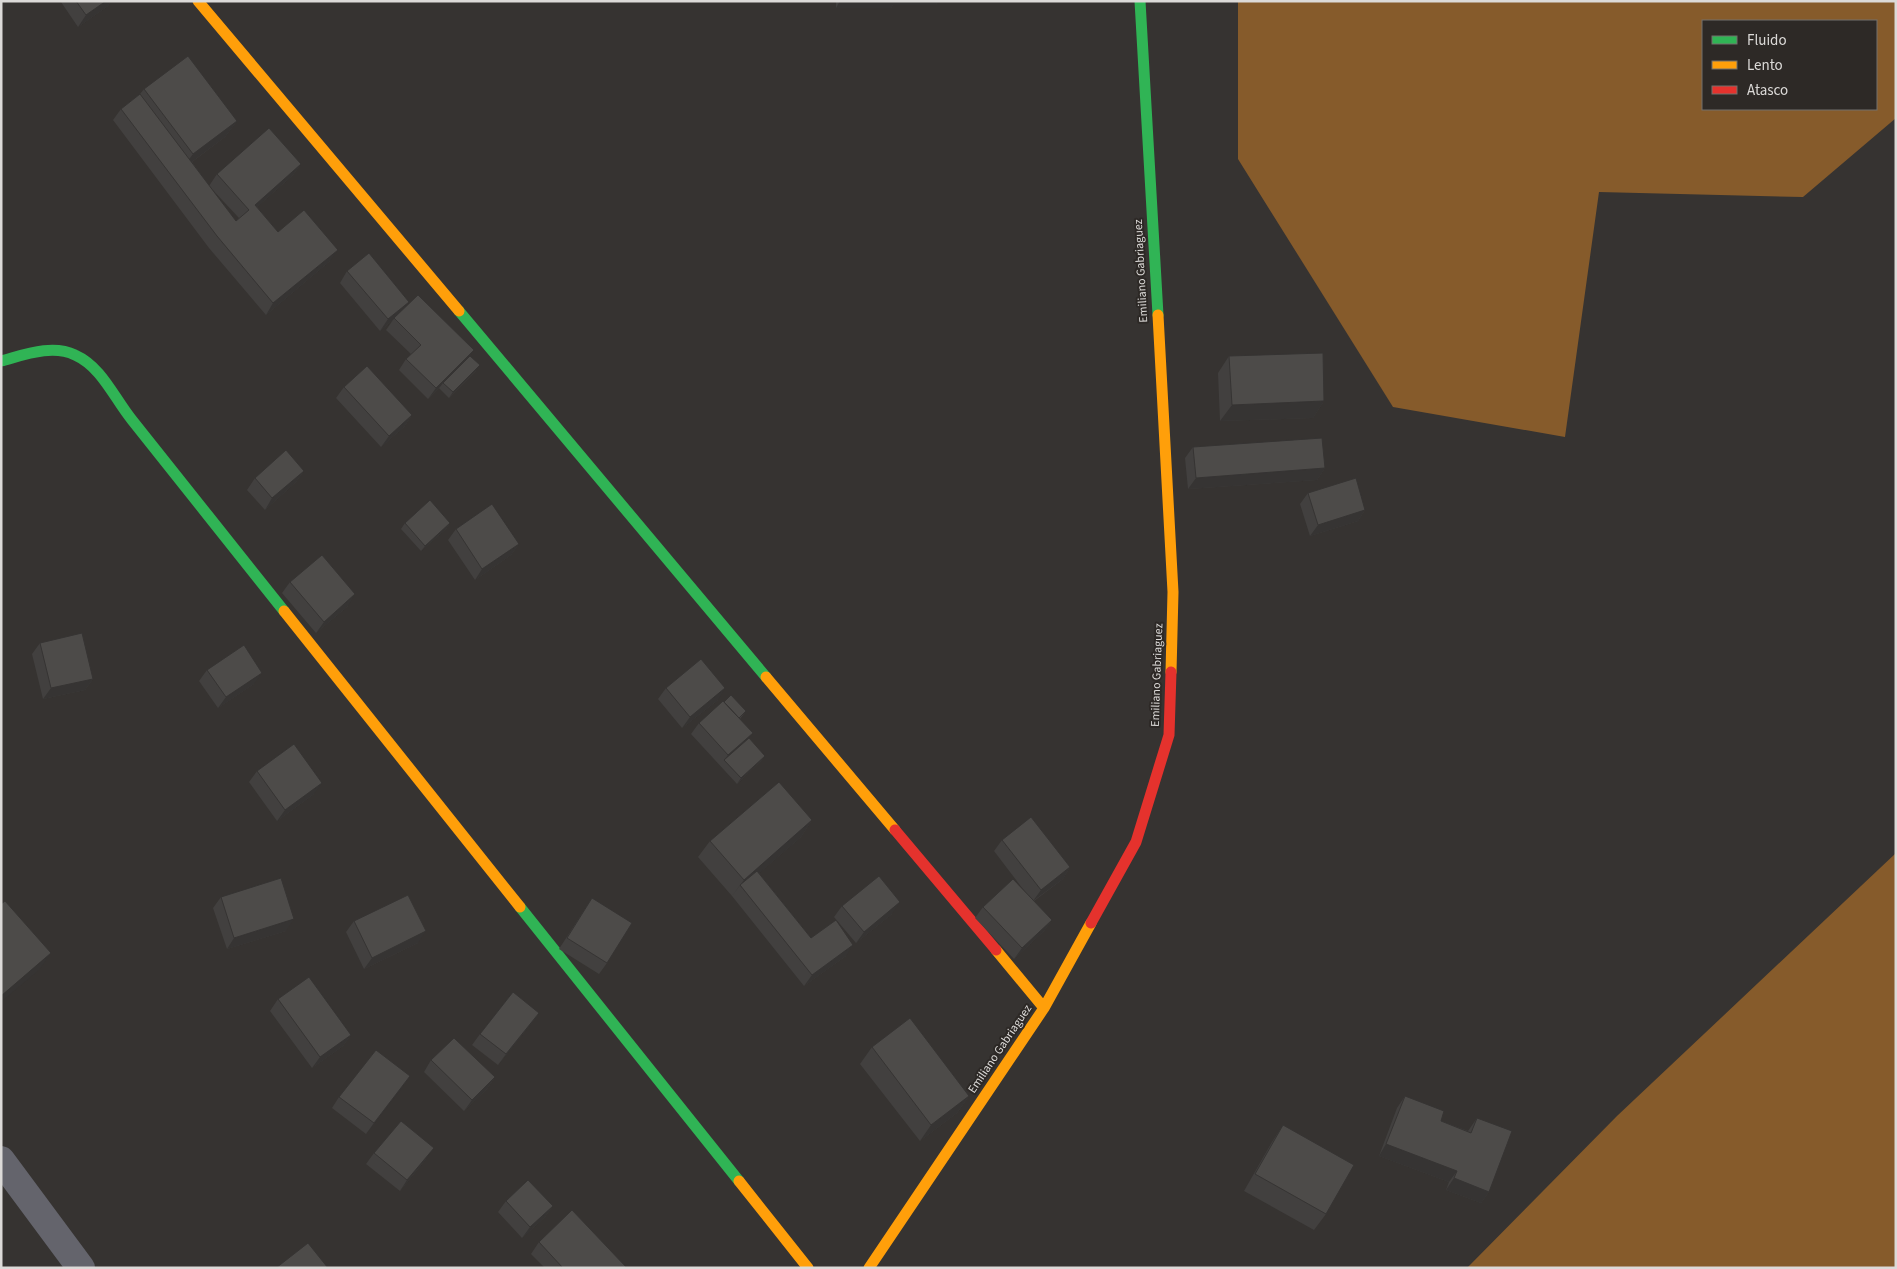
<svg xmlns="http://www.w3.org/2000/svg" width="1897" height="1269" font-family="'Source Sans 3',sans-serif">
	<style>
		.forest { fill: #865b2b; fill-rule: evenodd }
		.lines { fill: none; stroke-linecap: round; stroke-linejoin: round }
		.street { stroke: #64646c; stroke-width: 28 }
		.fast { stroke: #30b455; stroke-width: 11 }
		.slow { stroke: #ff9f0a; stroke-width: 11 }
		.jam { stroke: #e5322d; stroke-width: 11 }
		.wall { fill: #42403f; fill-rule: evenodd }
		.shaded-wall { fill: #363433 }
		.building { fill: #4d4b49; stroke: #363433 }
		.labels { text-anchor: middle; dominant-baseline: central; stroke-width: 4; stroke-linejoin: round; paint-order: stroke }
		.street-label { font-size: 12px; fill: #dcdad8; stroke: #2d2926 }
	</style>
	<rect width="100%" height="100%" fill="#363331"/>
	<path class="forest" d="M1238,1H1896V118L1803,197L1599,192L1565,437L1393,407L1238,159ZM1703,21H1876V109H1703Z
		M1896,853V1268H1467L1617,1116Z"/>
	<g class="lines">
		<path class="street" d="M1,1160L81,1268"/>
		<path class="fast" d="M1140,1L1158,315
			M459,311L766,677
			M1,361C24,355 52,344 75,355C102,367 114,398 132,420C183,484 233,547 284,611
			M520,907L739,1181"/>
		<path class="slow" d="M198,1L459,311
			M1158,315L1173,592L1171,672
			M284,611L520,907
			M766,677L895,830
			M996,950L1044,1008
			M739,1181L808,1268
			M869,1268L1044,1008L1091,923"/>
		<path class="jam" d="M895,830L996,950
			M1091,923L1136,842L1169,735L1171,672"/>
	</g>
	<path class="wall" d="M61,1H111L108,6L78,27L61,2Z
		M836,1H938L936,5H893L891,8H836Z
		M144,89L237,121L225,137L192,162L209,186L217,174L301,164L293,175L257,207L278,232L330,261L266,315L209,248L113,120L121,109L140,94ZM209,186L239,218L236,221Z
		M347,271L406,307L470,356L476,371L449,398L439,388L440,387L428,399L399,370L406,359L411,354L386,330L393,320L380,331L340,283Z
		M1229,356L1324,401L1313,418L1220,421L1218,373Z
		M344,387L412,415L404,427L381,447L336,398Z
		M1193,447L1325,468L1317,480L1188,489L1185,458Z
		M304,471L296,482L265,510L247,490L255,478Z
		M1308,493L1365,510L1358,521L1310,536L1300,504Z
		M405,523H450L446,529L421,551L401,529Z
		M456,529L519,544L511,555L475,580L448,540Z
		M290,582L348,606L316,633L282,593Z
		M40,643L93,679L85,690L43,699L32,654Z
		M207,670L254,684L218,708L199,681Z
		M666,688L718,700L682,728L658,699Z
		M746,711L740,719L749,738L765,756L761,761L737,784L691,734L699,723Z
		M257,771L314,794L277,821L249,782Z
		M812,820L801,837L759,873L811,938L846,956L804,986L732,896L698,857L710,841Z
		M1002,840L1070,867L1063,879L1034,901L1052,920L1044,931L1014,959L975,918L983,907L1026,893L994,851Z
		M221,897L286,931L227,949L213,908Z
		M592,898L607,963L599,974L559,949Z
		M842,906L892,914L856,943L834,917Z
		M354,921L418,943L364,969L346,932Z
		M278,999L351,1035L343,1046L312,1068L270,1011Z
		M539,1013L531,1024L498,1065L472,1045L480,1034Z
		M872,1047L969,1096L957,1113L920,1141L860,1064Z
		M431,1060L495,1077L487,1089L464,1111L424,1072Z
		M410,1076L366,1134L332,1108L339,1097Z
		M1405,1096L1441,1121L1468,1131L1477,1118L1489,1192L1481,1203L1446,1190L1449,1182L1379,1156L1397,1108Z
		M1283,1125L1326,1214L1314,1230L1244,1191L1272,1142Z
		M374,1153L426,1159L400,1191L366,1164Z
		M506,1201L553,1206L545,1217L522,1238L498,1212Z
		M539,1242L627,1268H545L531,1254Z"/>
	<path class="shaded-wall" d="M106,1H111L108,6L78,27L86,15Z
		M840,1H938L936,5H893L891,8H836Z
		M237,121L225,137L181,170L193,154Z
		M301,164L293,175L247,216L255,205Z
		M338,250L330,261L266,315L273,303Z
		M409,302L401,313L380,331L388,319Z
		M474,350L466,362L443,383L440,387L428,399L436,388Z
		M480,365L476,371L449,398L453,392Z
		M1324,401L1313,418L1220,421L1232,405Z
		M412,415L404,427L381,447L389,436Z
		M1325,468L1317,480L1188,489L1196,478Z
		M304,471L296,482L265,510L272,498Z
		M1365,510L1358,521L1310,536L1318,525Z
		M450,523L446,529L421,551L425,546Z
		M519,544L511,555L475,580L482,569Z
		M355,594L348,606L316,633L324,622Z
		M262,673L254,684L218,708L226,697Z
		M93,679L85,690L43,699L51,688Z
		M725,688L718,700L682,728L690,717Z
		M753,733L745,744L724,760L728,755Z
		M765,756L761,761L737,784L741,778Z
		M322,783L314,794L277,821L285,810Z
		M812,820L801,837L742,888L740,885L732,896L744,880Z
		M1070,867L1063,879L1033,901L1041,890Z
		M900,902L892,914L856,943L864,932Z
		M294,919L286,931L227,949L234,938Z
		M1052,920L1044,931L1014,959L1022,948Z
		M426,931L418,943L364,969L372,958Z
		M853,945L846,956L804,986L812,975Z
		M51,953L39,970L1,1002V996Z
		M539,1013L531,1024L498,1065L506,1054Z
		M351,1035L343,1046L312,1068L320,1057Z
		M410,1076L402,1088L366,1134L374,1123Z
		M495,1077L487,1089L464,1111L472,1100Z
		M969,1096L957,1113L920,1141L931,1125Z
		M1386,1144L1457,1171L1449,1182L1379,1156Z
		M434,1148L426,1159L400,1191L407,1180Z
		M1454,1178L1489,1192L1481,1203L1446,1190Z
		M553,1206L545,1217L522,1238L530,1227Z"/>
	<path class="building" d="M76,1H106L86,15Z
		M188,56L237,121L193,154L144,89Z
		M140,94L236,221L249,210L217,174L269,128L301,164L255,205L278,232L304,210L338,250L273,303L217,236L121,109Z
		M369,253L409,302L388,319L347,271Z
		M418,295L474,350L436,388L406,359L421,345L394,318Z
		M1323,353L1324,401L1232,405L1229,356Z
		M470,356L480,365L453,392L443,383Z
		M367,366L412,415L389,436L344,387Z
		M1322,438L1325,468L1196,478L1193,447Z
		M286,450L304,471L272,498L255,478Z
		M1356,478L1365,510L1318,525L1308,493Z
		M430,500L450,523L425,546L405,523Z
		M492,504L519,544L482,569L456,529Z
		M322,555L355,594L324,622L290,582Z
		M82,633L93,679L51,688L40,643Z
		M244,645L262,673L226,697L207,670Z
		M701,659L725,688L690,717L666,688Z
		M731,695L746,711L739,718L724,702Z
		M723,701L753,733L728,755L699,723Z
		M749,738L765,756L741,778L724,760Z
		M294,744L322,783L285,810L257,771Z
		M779,782L812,820L744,880L710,841Z
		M1031,817L1070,867L1041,890L1002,840Z
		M757,871L811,938L836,920L853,945L812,975L740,885Z
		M879,876L900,902L864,932L842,906Z
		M281,878L294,919L234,938L221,897Z
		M1013,879L1052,920L1022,948L983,907Z
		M408,895L426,931L372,958L354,921Z
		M592,898L632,923L607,963L567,938Z
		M5,901L51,953L1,996V904Z
		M309,977L351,1035L320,1057L278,999Z
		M513,992L539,1013L506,1054L480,1034Z
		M910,1018L969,1096L931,1125L872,1047Z
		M454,1038L495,1077L472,1100L431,1060Z
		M376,1050L410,1076L374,1123L339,1097Z
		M1405,1096L1444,1111L1441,1121L1471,1133L1477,1118L1512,1131L1489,1192L1454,1178L1457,1171L1386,1144Z
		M401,1121L434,1148L407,1180L374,1153Z
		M1283,1125L1354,1165L1326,1214L1255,1174Z
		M528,1180L553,1206L530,1227L506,1201Z
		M572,1210L627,1268H563L539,1242Z
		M308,1243L328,1268H276Z"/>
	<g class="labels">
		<g class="street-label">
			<text transform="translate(1141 271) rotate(-93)">Emiliano Gabriaguez</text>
			<text transform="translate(1157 675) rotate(-88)">Emiliano Gabriaguez</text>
			<text transform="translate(1000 1049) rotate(-56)">Emiliano Gabriaguez</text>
		</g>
	</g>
	<rect width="1897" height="1269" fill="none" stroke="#dcdad8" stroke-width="5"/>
	<rect x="1702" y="20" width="175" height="90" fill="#2d2926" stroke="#73706d"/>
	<rect x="1712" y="36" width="25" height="8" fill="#30b455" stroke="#73706d"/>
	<text x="1747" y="45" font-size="15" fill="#dcdad8">Fluido</text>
	<rect x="1712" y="61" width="25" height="8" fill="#ff9f0a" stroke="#73706d"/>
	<text x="1747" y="70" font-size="15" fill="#dcdad8">Lento</text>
	<rect x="1712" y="86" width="25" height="8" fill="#e5322d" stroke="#73706d"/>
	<text x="1747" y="95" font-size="15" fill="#dcdad8">Atasco</text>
</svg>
